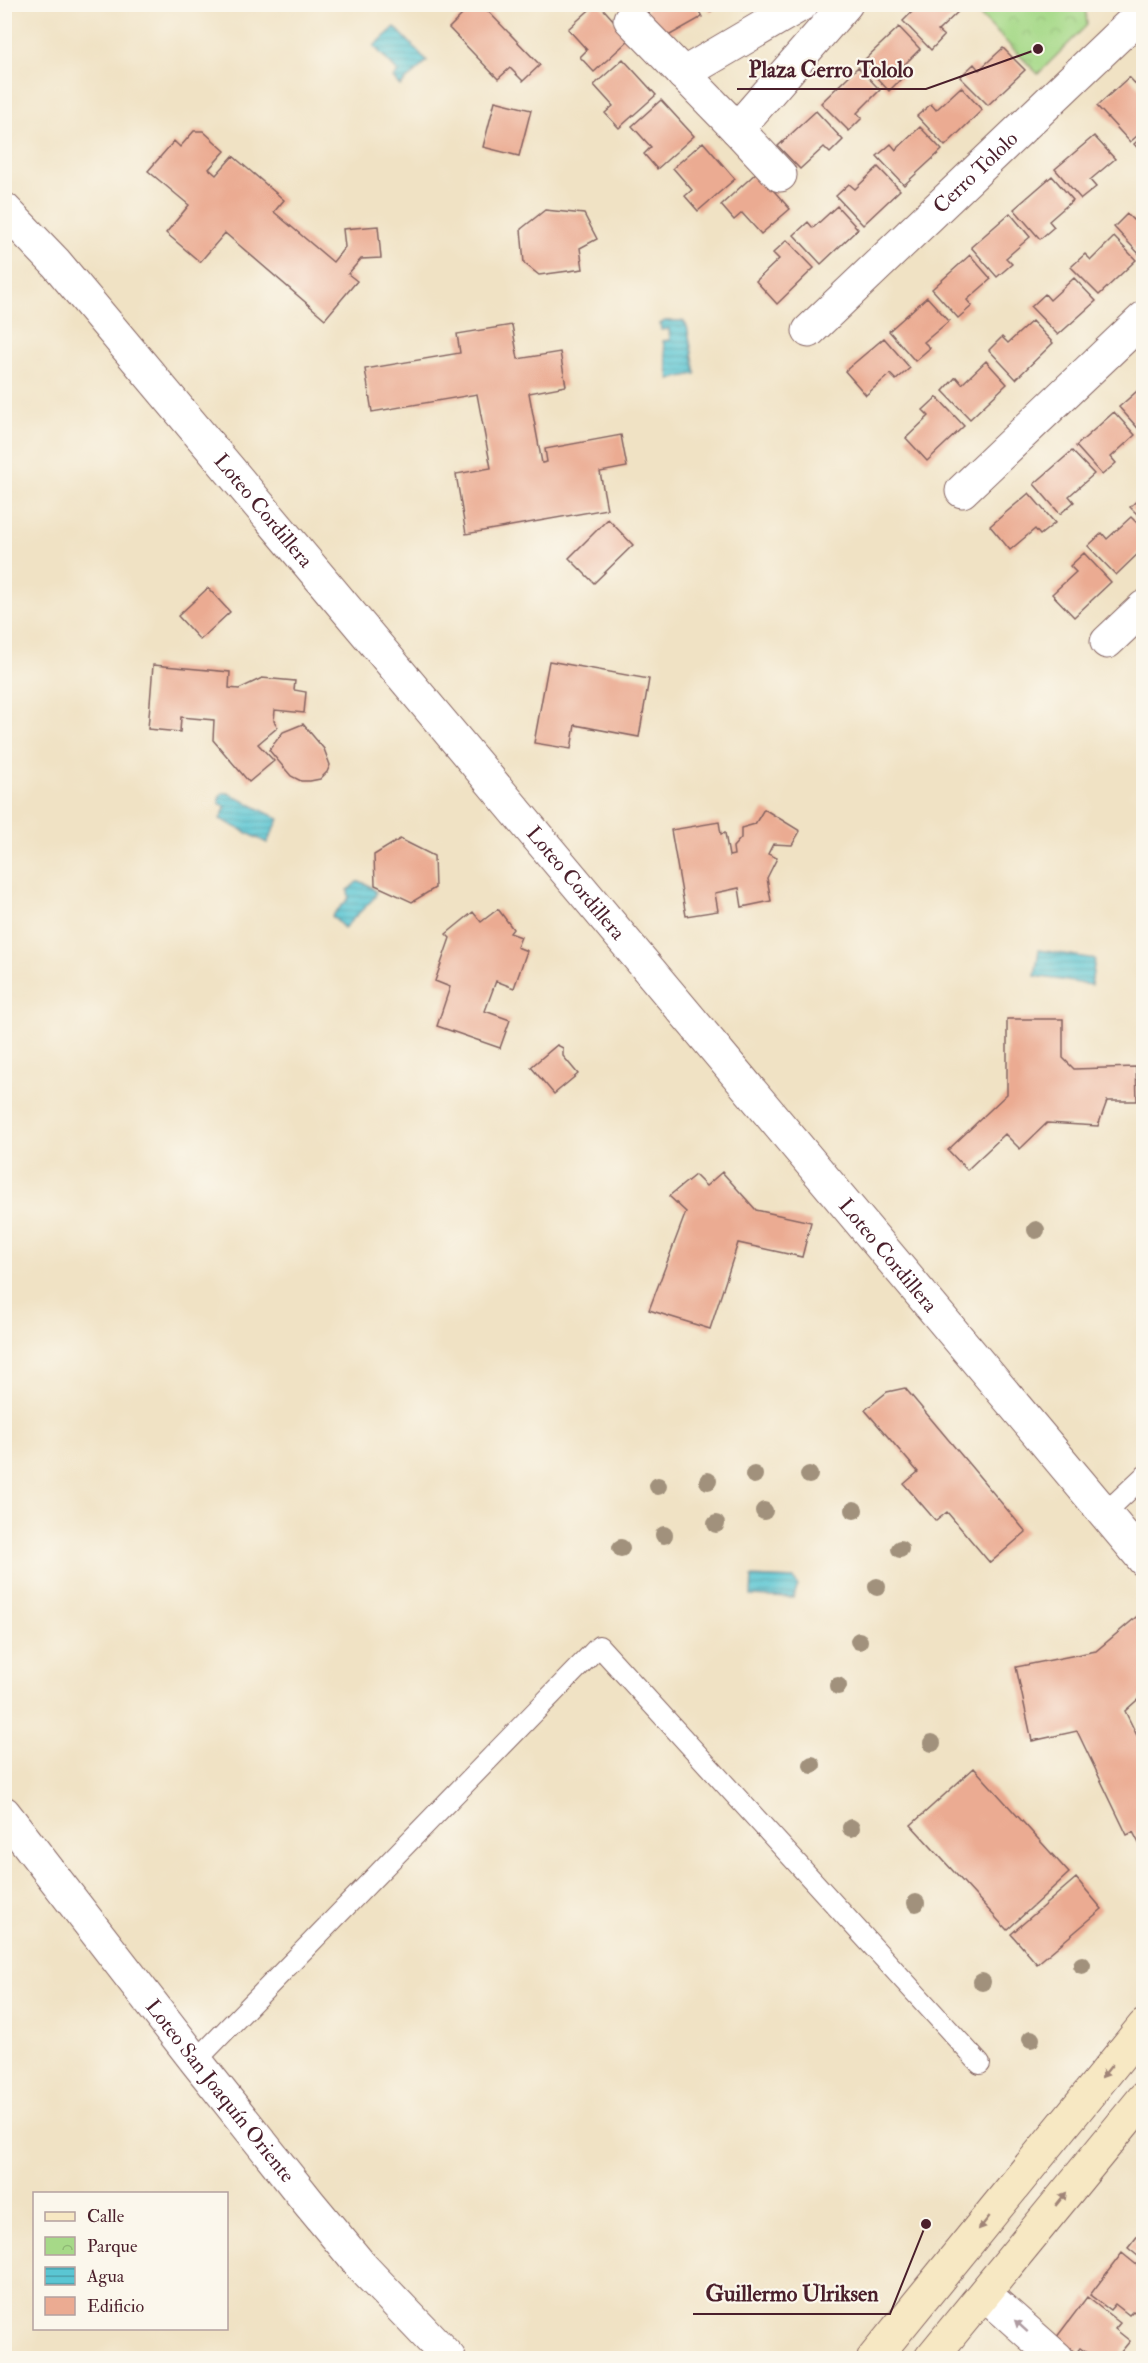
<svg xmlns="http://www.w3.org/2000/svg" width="1148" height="2363" font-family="'IM FELL Double Pica',serif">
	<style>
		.park { fill: url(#park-crowns); stroke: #787c5a; stroke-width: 1.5 }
		.water { fill: url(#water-rules); stroke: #52727f; stroke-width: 1.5 }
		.building { fill: #ebab92 }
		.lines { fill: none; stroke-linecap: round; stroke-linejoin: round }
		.lane-casing { stroke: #846361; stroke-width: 22 }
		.street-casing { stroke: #846361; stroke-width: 35 }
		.secondary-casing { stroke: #846361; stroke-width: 35 }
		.lane { stroke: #fff; stroke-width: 20 }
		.street { stroke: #fff; stroke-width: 33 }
		.secondary { stroke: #f7e8c3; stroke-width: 33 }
		.tree { fill: #a1917c }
		.oneway { fill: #a08477 }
		.oneway2 { fill: #ae9aa0 }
		.labels { text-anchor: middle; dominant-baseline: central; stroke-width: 4.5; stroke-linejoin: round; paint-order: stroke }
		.street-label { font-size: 21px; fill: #4a1f2b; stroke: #fbf7ec }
		.leader { fill: none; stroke: #4a1f2b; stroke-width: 2 }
		.callout-dot { fill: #4a1f2b; stroke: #fbf7ec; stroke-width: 2 }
		.callout-label { font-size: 22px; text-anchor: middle; font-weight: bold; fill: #4a1f2b; stroke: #fbf7ec; stroke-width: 4.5; stroke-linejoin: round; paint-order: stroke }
	</style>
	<defs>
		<pattern id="park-crowns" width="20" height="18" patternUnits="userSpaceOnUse" patternTransform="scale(1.5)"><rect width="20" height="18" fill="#a6d988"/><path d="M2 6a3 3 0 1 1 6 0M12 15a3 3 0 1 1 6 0" fill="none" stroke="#90ba76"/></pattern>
		<pattern id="water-rules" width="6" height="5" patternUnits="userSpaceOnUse" patternTransform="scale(1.5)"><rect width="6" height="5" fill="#5ac6d3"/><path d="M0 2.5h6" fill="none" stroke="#4ca0ab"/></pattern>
	</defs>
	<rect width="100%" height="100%" fill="#fbf7ec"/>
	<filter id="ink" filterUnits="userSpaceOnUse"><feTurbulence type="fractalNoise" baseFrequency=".0167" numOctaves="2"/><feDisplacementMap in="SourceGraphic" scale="12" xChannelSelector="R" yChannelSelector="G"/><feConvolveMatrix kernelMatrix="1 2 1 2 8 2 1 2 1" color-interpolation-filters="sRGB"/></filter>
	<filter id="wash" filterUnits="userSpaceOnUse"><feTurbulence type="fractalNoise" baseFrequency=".008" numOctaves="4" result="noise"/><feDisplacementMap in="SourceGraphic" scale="24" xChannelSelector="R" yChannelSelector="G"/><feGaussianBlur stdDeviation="1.35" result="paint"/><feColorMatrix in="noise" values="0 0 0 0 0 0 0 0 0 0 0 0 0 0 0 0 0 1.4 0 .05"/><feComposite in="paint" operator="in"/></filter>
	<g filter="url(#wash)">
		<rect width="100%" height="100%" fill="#f0e2c4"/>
		<path class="park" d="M970,5H1085L1087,25L1038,74Z"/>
		<path class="water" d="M395,27L427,61L400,86L393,78L398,72L374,46Z
			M665,321H683L687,326L696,374L670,379L663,341L670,340L669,329L661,330L660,324Z
			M223,793H228L279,819L267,843L220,819L226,807L219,803V798Z
			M357,882C365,881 371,887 376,892L375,897L344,928L332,916L349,898L348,890Z
			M1039,950L1095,959L1091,985L1035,976Z
			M752,1577L794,1579L798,1586L793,1598L751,1596Z"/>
		<g id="blocks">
			<path class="building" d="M459,4H481L540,65L523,81L510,68L498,79L449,28L462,15L456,8Z
				M596,4H599L630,39L594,72L580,57L587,50L568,29Z
				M654,4H695L702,17L663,39L646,10Z
				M706,4H722L710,12Z
				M920,4H958L962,8L938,31L944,36L931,50L903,21Z
				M899,27L920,49L897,72L903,77L889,91L862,62Z
				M1003,48L1025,70L988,105L960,77L974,64L979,70Z
				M623,59L656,95L619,128L605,113L613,106L594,85Z
				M858,67L880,90L857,113L862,118L849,131L821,103Z
				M1129,77L1144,93V118L1140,121L1144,125V130L1130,142L1097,106Z
				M961,87L982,110L945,146L917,116L931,104L936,110Z
				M661,100L694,136L657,169L644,154L651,147L632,126Z
				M495,101L531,110L519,156L483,147Z
				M816,111L843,140L830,153L824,147L800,169L778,146Z
				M920,127L942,150L904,185L877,156L891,144L896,150Z
				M194,131H203L225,151L209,169L216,175L233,156L284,200L274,212L333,262L345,247L343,229L378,226L381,258L361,259L348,274L357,281L325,319L225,233L200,262L166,233L189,205L148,171L174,141L180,147Z
				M1144,135V155L1134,144Z
				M1094,136L1115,159L1090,180L1096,187L1081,199L1055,169Z
				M703,142L735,179L698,211L685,196L692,190L673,168Z
				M878,167L900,190L863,225L836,196L849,184L855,189Z
				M757,172L790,209L761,234L742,213L734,220L721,205Z
				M1052,176L1073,200L1049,221L1054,227L1040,239L1014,209Z
				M837,206L858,229L821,264L794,235L808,222L813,228Z
				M545,210L584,214L597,239L580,248L583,269L539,275L524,263L521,229Z
				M1144,210V253L1141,256L1114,227L1127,214L1133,220Z
				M1010,213L1030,237L1006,258L1012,264L997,277L971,247Z
				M1114,237L1136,260L1099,295L1071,267L1085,254L1091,260Z
				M787,240L814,268L777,304L756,281L779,259L773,253Z
				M970,255L991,279L967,300L972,306L958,318L932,289Z
				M1074,278L1096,301L1058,335L1031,307L1045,294L1050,300Z
				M927,297L949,321L924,342L930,348L915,361L889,331Z
				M1032,321L1053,343L1016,379L989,350L1002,337L1008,343Z
				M512,325L518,359L560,352L566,386L529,393L542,463L547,462L545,449L621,435L627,467L600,472L607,509L466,534L456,474L491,468L477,394L372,412L365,369L460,353L457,334Z
				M884,338L910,368L896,380L890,374L866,395L845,371Z
				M986,361L1007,384L970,419L943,391L956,377L962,384Z
				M1144,385V435L1119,407Z
				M937,397L964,426L927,461L906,438L929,416L923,410Z
				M1114,412L1135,435L1111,457L1116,463L1102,475L1076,446Z
				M1072,451L1094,474L1069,496L1074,502L1060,514L1034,484Z
				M1029,493L1055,523L1040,535L1035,529L1010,550L990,526Z
				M1144,494V521L1130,507Z
				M1131,517L1144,530V548L1116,575L1088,546L1102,533L1107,539Z
				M608,519L633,545L594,583L569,558Z
				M1084,553L1111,582L1074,617L1052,594L1076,572L1070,566Z
				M208,588L230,612L200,640L178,616Z
				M549,661L649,679L639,737L575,725L571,749L534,743Z
				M153,665L230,672L229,688L239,689L262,678L295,681L294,690L306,692L304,713L275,710L274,721L278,727L258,744L274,761L249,782L213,740L214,720L181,717L180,732L148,729Z
				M303,724L324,749L330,765L327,772L320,779L310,781H301L291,776L269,750L283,732Z
				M764,809L800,831L792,845L773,844L768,854L777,858L767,878L771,901L742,907L739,888L715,893L718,911L686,916L671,830L719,822L721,834L725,833L729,856L734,855L733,847L741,838V828L755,824Z
				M400,839L434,856L435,888L412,902L375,885L374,855Z
				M498,909L513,929L510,933L521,937L517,947L527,951L514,988L496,981L485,1011L510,1020L500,1048L437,1026L450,987L435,981L450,938L446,934L473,912L481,922Z
				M1007,1019H1063V1058L1074,1069L1136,1067L1137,1101H1107L1098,1126L1047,1123L1020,1149L1005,1134L967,1170L948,1150L1007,1094Z
				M557,1045L563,1048V1056L578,1074L554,1094L531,1067Z
				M722,1172L756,1210L811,1222L802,1257L738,1243L710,1329L649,1310L686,1212L669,1196L695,1175L706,1186Z
				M905,1388L1026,1532L990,1563L947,1512L936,1521L904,1484L918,1472L865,1410L887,1392Z
				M1141,1613L1144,1616V1694L1125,1711L1144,1750V1853L1133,1832L1127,1835L1077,1731L1032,1741L1016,1667L1096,1651Z
				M974,1768L1069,1873L1007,1930L911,1825Z
				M1076,1878L1102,1909L1037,1964L1011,1934Z
				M1144,2228V2261L1128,2248Z
				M1122,2253L1144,2271V2319L1133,2311L1129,2315L1115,2304L1110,2310L1090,2295Z
				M1087,2297L1120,2323L1115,2329L1130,2341L1116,2358H1104L1098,2354L1094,2358L1080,2348L1076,2353L1056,2338Z"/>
		</g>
	</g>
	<g filter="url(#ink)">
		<use href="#blocks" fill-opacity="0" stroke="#846361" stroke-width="1.5"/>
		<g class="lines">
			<defs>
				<path id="lane" d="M1105,1513L1144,1476
					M196,2061L599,1646L980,2064"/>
				<g id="street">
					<path d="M630,19L737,129L846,4"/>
					<path d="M683,74L802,4"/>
					<path d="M737,129L780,175"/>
					<path id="s1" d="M4,209L56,263L1144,1560"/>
					<path id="s2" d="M809,331L1142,13"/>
					<path d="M962,491L1144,318"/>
					<path d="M1107,642L1144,607"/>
					<path id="s3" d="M4,1813L196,2061L309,2203L362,2267L449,2358"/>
					<path d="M985,2294L1057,2358"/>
				</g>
				<path id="secondary" d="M874,2358L1144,2026
					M931,2358L1144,2098"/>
			</defs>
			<use href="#lane" class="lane-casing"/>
			<use href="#street" class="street-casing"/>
			<use href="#secondary" class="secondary-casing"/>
			<use href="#lane" class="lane"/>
			<use href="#street" class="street"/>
			<use href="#secondary" class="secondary"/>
		</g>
		<g class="tree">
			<circle cx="1036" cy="1230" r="9"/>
			<circle cx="754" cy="1475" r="9"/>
			<circle cx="809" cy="1475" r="9"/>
			<circle cx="708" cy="1481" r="9"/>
			<circle cx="658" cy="1486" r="9"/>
			<circle cx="854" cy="1510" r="9"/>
			<circle cx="764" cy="1511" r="9"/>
			<circle cx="716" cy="1524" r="9"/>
			<circle cx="664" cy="1535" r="9"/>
			<circle cx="621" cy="1548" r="9"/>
			<circle cx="900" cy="1549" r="9"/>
			<circle cx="877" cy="1587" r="9"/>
			<circle cx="859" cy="1641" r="9"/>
			<circle cx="838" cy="1686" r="9"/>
			<circle cx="932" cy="1743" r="9"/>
			<circle cx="812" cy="1765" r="9"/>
			<circle cx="851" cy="1828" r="9"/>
			<circle cx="916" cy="1903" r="9"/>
			<circle cx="1082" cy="1965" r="9"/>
			<circle cx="982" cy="1982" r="9"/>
			<circle cx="1031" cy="2039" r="9"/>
		</g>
		<defs><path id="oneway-solid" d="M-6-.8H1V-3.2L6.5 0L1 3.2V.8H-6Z" transform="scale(1.5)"/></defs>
		<g class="oneway">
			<use href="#oneway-solid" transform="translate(1107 2071) rotate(129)"/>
			<use href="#oneway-solid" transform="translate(1061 2199) rotate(-51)"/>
			<use href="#oneway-solid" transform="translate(984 2223) rotate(129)"/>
		</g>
		<use class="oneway2" href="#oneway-solid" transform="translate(1021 2326) rotate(-138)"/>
	</g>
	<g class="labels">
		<g class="street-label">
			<text stroke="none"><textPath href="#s2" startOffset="230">Cerro Tololo</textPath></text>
			<text stroke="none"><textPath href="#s1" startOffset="398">Loteo Cordillera</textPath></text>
			<text stroke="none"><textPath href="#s1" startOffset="884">Loteo Cordillera</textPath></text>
			<text stroke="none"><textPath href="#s1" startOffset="1370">Loteo Cordillera</textPath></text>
			<text stroke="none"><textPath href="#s3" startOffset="352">Loteo San Joaquín Oriente</textPath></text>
		</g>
	</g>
	<path class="leader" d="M1038 49L926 89H737M926 2224L890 2314H693"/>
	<g class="callout-dot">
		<circle cx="1038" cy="49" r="6"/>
		<circle cx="926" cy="2224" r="6"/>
	</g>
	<g class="callout-label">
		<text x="831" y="77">Plaza Cerro Tololo</text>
		<text x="792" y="2301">Guillermo Ulriksen</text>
	</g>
	<rect width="1148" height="2363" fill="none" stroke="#fbf7ec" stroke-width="24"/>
	<rect x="33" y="2192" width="195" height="138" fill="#fbf7ec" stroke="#b4a19f" stroke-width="1.5"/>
	<rect x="45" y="2212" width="30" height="9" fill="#f7e8c3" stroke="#b4a19f" stroke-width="1.5"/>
	<text x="87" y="2222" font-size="18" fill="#4a1f2b">Calle</text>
	<rect x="45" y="2237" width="30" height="18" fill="url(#park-crowns)" stroke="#b4a19f" stroke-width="1.5"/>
	<text x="87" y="2252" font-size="18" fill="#4a1f2b">Parque</text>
	<rect x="45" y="2267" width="30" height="18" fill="url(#water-rules)" stroke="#b4a19f" stroke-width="1.5"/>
	<text x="87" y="2282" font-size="18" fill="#4a1f2b">Agua</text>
	<rect x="45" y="2297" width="30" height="18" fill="#ebab92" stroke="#b4a19f" stroke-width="1.5"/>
	<text x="87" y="2312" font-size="18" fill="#4a1f2b">Edificio</text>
</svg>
